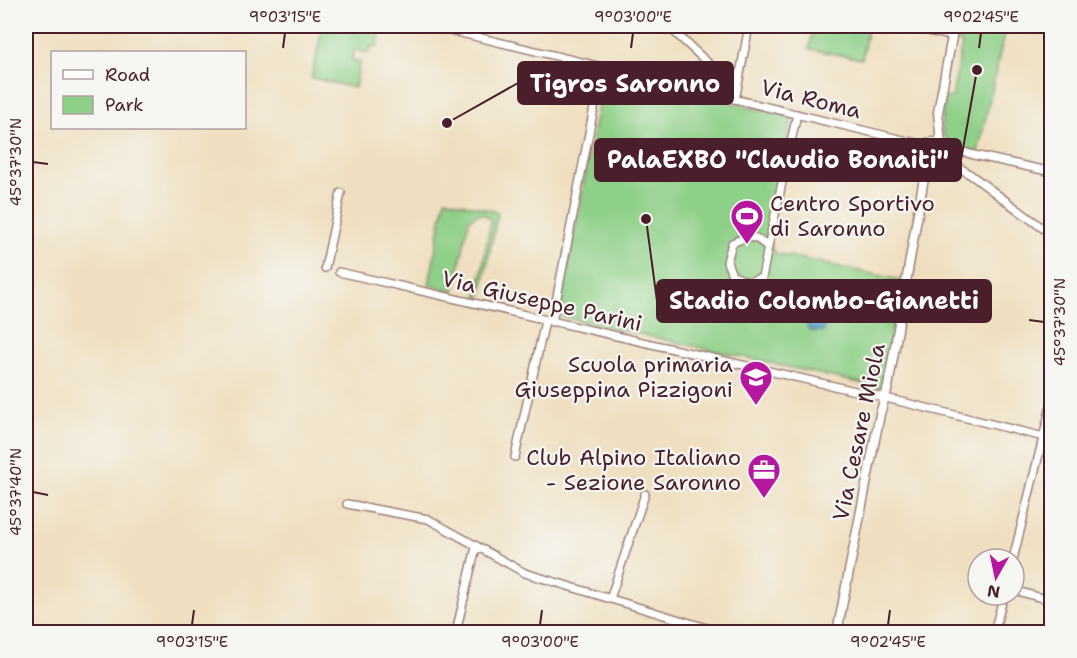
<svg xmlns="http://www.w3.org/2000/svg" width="1077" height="658" font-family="'Shantell Sans',sans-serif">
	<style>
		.green { fill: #8fd088; stroke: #6c785a; stroke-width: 1.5 }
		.water { fill: #50a4cc; stroke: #4d627c; stroke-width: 1.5 }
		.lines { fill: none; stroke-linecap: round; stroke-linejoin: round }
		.minor-casing { stroke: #9c7f76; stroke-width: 10 }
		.tertiary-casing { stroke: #9c7f76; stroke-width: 11 }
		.minor { stroke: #fff; stroke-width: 7 }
		.tertiary { stroke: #fff; stroke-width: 8 }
		.ticks { fill: none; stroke: #4a1f2b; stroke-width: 2 }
		.labels { text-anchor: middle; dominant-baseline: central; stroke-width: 4.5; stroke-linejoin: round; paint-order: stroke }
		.street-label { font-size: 22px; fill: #4a1f2b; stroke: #f6f6f2 }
		.poi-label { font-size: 22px; fill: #4a1f2b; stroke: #f6f6f2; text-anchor: end }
		.leader { fill: none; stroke: #4a1f2b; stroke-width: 2 }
		.callout-dot { fill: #4a1f2b; stroke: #f6f6f2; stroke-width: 2 }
		.callout { fill: #4a1f2b; stroke: #4a1f2b; stroke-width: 2 }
		.callout-label { font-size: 24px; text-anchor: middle; font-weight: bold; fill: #fff }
		.neatline { fill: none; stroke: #4a1f2b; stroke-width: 2 }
		.ticks-label { font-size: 15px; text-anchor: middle; fill: #4a1f2b }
	</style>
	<rect width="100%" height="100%" fill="#f6f6f2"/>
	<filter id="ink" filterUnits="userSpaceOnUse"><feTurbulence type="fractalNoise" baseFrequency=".0167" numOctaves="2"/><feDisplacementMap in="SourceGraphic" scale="12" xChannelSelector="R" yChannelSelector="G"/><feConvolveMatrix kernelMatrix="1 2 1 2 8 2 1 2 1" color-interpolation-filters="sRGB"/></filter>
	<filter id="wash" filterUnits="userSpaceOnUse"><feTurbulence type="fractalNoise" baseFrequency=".008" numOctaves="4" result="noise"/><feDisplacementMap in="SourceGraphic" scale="24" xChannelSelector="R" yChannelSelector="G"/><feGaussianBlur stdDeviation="1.35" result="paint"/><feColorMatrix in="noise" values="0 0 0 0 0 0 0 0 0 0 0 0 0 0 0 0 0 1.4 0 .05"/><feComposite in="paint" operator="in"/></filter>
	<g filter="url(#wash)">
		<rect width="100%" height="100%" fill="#efdfc0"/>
		<path class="green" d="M323,26H382L377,47L371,46L369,53L354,50L352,60L360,62L355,88L311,78Z
			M814,26H868L862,59L809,49Z
			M960,26H1006L978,152C939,143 937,136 946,97L952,98L962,43L957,41Z
			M613,75L792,117L766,237L775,253L901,280L882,388L563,317L560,311L603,79Z
			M445,199L498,212L480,299L477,298L491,221L484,214H477L469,220L454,292L429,285Z"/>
		<path class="water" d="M818,303L829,305L824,331H810L803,318L809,309L816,308V317Z"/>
	</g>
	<g filter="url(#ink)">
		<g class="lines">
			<defs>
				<path id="minor" d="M432,26L924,145
					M668,26L737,90L735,99
					M905,26L952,36
					M737,90L749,26
					M906,142L919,153
					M943,146L974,155L1052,172
					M944,162L957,166L971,175L1052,235
					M747,237L756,238L768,247L762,278L747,282L732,275L727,262L732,243Z
					M768,247L797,114
					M325,268L341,193
					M339,272L886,398L1052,439
					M552,322L602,67
					M515,457L545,321
					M347,504L428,519L525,573L720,632
					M1013,559L1052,402
					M1014,590L1052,601
					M610,599L645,494
					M456,632L476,547
					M994,632L1004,595"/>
				<path id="tertiary" d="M920 155a13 13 0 1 1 26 0a13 13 0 1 1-26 0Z
					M941,144L938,112L954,26
					M837,632L880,414L888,387L926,166"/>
			</defs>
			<use href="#minor" class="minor-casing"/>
			<use href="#tertiary" class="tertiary-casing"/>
			<use href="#minor" class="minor"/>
			<use href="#tertiary" class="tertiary"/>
		</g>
	</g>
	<path class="ticks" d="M283,48L285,33M631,48L633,33M979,48L981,33M33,162L48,164M1029,320L1044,322M33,492L48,495M192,625L194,610M540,625L542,610M888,625L890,610"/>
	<defs>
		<symbol id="stadium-pin" viewBox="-11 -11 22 30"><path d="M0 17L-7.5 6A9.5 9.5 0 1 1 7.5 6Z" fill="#b5179e" stroke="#f6f6f2"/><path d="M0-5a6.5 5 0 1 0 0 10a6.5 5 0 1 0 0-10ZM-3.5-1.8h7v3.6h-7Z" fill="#fff"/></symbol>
		<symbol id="school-pin" viewBox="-11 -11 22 30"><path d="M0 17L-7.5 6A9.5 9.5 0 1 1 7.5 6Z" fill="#b5179e" stroke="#f6f6f2"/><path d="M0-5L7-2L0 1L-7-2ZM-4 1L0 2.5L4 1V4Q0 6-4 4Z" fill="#fff"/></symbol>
		<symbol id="office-pin" viewBox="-11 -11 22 30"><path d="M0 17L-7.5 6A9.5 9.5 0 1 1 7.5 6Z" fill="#b5179e" stroke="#f6f6f2"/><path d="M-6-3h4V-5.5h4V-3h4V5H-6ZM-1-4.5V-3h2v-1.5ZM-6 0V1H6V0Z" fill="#fff"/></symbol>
	</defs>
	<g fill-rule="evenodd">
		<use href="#stadium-pin" x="728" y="197" width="38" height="52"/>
		<use href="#school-pin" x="737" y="358" width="38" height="52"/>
		<use href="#office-pin" x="745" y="451" width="38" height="52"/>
	</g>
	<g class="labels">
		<g class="street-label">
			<text transform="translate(811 99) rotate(14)">Via Roma</text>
			<text transform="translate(542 301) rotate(13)">Via Giuseppe Parini</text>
			<text transform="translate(859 432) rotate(-78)">Via Cesare Miola</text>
		</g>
		<g class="poi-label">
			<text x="770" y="203" text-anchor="start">Centro Sportivo<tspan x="770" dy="25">di Saronno</tspan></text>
			<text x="733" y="364">Scuola primaria<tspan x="733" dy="25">Giuseppina Pizzigoni</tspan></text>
			<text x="741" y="457">Club Alpino Italiano<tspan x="741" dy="25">- Sezione Saronno</tspan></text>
		</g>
	</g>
	<path class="leader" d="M447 123L518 83M977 70L961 160M646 219L657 301"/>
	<g class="callout-dot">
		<circle cx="447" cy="123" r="6"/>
		<circle cx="977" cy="70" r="6"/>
		<circle cx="646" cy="219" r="6"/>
	</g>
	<g class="callout">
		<rect x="518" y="62" width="215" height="42" rx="6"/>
		<rect x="595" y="139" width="366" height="42" rx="6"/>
		<rect x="657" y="280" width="334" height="42" rx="6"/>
	</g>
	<g class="callout-label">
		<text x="625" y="92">Tigros Saronno</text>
		<text x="778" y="168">PalaEXBO "Claudio Bonaiti"</text>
		<text x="824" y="309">Stadio Colombo-Gianetti</text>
	</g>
	<rect width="1077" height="658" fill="none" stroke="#f6f6f2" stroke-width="66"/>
	<rect x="51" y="51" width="195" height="78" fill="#f6f6f2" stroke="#b1a0a2" stroke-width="1.5"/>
	<rect x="63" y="70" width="30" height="9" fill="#ffffff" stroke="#b1a0a2" stroke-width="1.5"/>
	<text x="105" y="81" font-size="18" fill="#4a1f2b">Road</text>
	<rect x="63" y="96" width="30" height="18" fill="#8fd088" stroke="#b1a0a2" stroke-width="1.5"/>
	<text x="105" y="111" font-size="18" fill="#4a1f2b">Park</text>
	<g transform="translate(996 577) rotate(189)"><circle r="28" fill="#f6f6f2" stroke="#b1a0a2" stroke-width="1.5"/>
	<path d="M0-4.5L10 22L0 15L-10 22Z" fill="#b5179e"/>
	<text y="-9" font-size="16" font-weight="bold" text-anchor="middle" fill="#4a1f2b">N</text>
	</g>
	<rect x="33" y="33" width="1011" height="592" class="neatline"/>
	<g class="ticks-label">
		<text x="285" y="22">9°03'15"E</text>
		<text x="633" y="22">9°03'00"E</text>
		<text x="981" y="22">9°02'45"E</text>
		<text transform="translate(16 162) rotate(-90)" y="5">45°37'30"N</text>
		<text transform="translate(1060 322) rotate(-90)" y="5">45°37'30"N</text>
		<text transform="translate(16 492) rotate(-90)" y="5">45°37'40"N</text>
		<text x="192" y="647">9°03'15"E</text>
		<text x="540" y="647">9°03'00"E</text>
		<text x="888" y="647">9°02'45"E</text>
	</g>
</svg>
